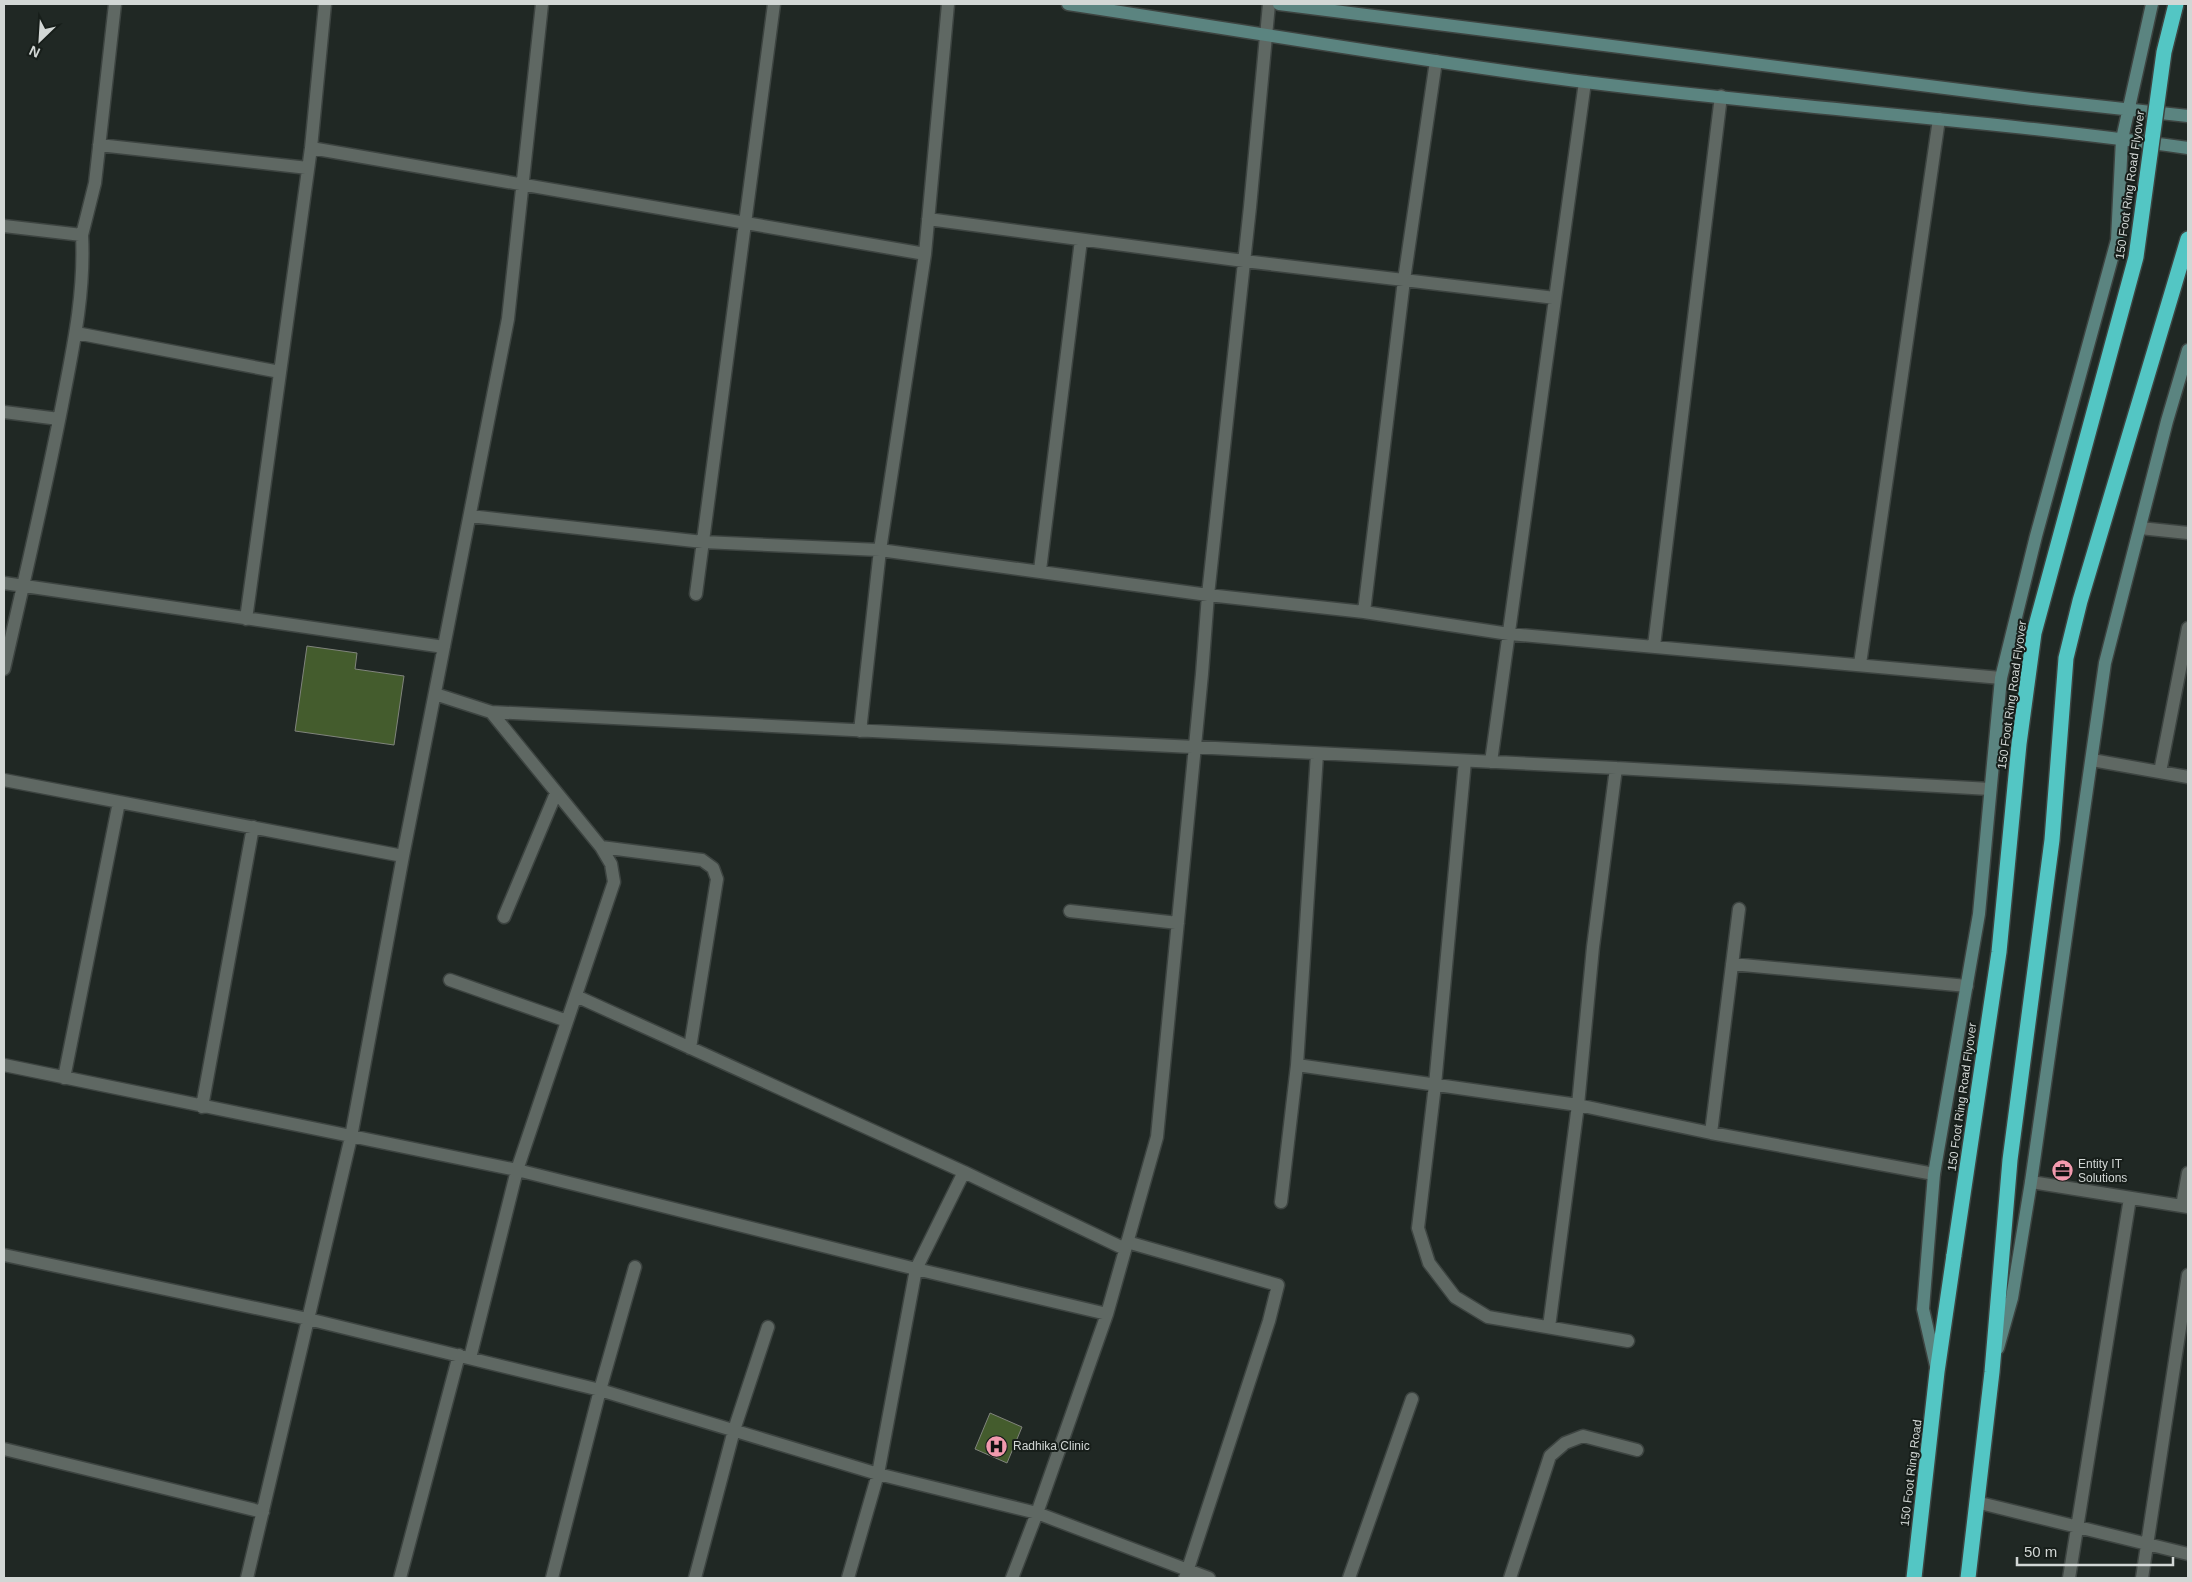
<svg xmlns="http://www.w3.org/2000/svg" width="2192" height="1582" font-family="Arial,sans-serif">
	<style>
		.building { fill: #445c2d; stroke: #80847c }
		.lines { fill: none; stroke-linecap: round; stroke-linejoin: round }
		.street-casing { stroke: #3d4441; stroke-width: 15 }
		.secondary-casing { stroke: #3d4441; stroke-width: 15 }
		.highway-casing { stroke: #3d4441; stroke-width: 18 }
		.street { stroke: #5f6863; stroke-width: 12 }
		.secondary { stroke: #5b8480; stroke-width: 12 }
		.highway { stroke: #53c6c4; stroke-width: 15 }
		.highway-bridge-casing { stroke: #3d4441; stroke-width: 18; stroke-linecap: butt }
		.highway-bridge { stroke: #53c6c4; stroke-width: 15 }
		.labels { text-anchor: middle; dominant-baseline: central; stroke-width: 4; stroke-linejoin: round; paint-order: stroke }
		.street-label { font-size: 12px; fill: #d2d7d5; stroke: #171e1a }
		.poi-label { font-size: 12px; fill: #d2d7d5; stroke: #171e1a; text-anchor: start }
	</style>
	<rect width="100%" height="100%" fill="#202824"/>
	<path class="building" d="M307,646L357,653L355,669L404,676L394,745L295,731Z
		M990,1413L1022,1427L1007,1463L975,1449Z"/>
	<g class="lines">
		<defs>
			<path id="street" d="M99,145L308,168
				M311,148L925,254
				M928,219L1244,261L1555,298
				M4,226L82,235C85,293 73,348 62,405C45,493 24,581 4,669
				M82,235L95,183L115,4
				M76,333L280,372
				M4,412L59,419
				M470,516L703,542L880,550L1208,595L1364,612L1509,634L2001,678
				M2140,528L2188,533
				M1040,570L1081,240
				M4,583L444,647
				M696,594L774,4
				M1364,612L1404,280L1436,61
				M246,619L311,148L325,4
				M1654,646L1721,96
				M1860,664L1939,119
				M435,694L491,712L601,847L611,864L614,882L517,1170L470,1358
				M491,712L1616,768L1990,789
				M860,731L880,550L925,254L948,4
				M1317,754L1297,1065L1578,1105L1593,947L1616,768
				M2092,760L2188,777
				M1465,761L1435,1085L1418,1228L1429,1263L1455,1297L1488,1317L1628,1341
				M1491,762L1585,82
				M2160,772L2188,628
				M4,780L403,856
				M601,847L702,860L713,868L717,879L690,1048
				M1070,911L1178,923
				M504,917L556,793
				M1732,964L1967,986
				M450,980L567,1021
				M4,1065L517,1170L916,1269L964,1172L576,996
				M64,1078L119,802
				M202,1107L253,827
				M1711,1133L1739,909
				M964,1172L1125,1249
				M2031,1182L2188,1207
				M1281,1202L1297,1065
				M2182,1206L2188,1173
				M1127,1242L1278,1285L1269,1321L1185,1578
				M4,1255L308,1319L600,1390L878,1474L1037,1513L1209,1578
				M1549,1327L1578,1105L1711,1133L1934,1174
				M4,1449L263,1512
				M1976,1502L2188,1554
				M247,1578L351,1137L403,856L508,319L542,4
				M400,1578L459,1355
				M552,1578L600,1390L635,1267
				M695,1578L734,1430L768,1327
				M848,1578L878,1474L916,1269L1107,1314
				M1012,1578L1037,1513L1107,1314L1157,1137L1202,674L1208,595L1250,207L1269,4
				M1349,1578L1412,1399
				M1510,1578L1550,1456L1565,1443L1583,1436L1637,1450
				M2069,1578L2130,1198
				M2142,1578L2188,1275"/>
			<path id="secondary" d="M1068,4C1240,30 1412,60 1585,82C1785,107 1988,120 2188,148
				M1279,4L2032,99L2188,116
				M1998,1348L2012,1298L2031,1182L2105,663L2167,421L2188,350
				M1936,1366L1923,1309L1934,1174L1979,914L2001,678L2036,536L2117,240L2122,139L2152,4"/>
			<path id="highway" d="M1914,1578L1937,1372L1954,1255
				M1968,1578L1992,1372L2010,1160L2052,840L2066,658L2080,601L2188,239"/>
		</defs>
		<use href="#street" class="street-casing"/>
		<use href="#secondary" class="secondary-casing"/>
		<use href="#highway" class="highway-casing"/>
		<use href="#street" class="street"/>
		<use href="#secondary" class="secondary"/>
		<use href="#highway" class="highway"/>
		<defs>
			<path id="highway-bridge" d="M1954,1255L1999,952L2019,744L2034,633L2136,257L2164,52L2176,4"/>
		</defs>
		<use href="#highway-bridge" class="highway-bridge-casing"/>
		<use href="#highway-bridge" class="highway-bridge"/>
	</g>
	<defs>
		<symbol id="office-disc" viewBox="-11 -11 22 22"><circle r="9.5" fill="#f29aae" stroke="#171e1a"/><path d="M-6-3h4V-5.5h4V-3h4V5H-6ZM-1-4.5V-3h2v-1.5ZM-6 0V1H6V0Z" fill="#111"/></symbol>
		<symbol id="hospital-disc" viewBox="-11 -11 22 22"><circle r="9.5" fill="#f29aae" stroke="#171e1a"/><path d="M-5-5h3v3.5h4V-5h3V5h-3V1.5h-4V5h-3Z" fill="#111"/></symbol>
	</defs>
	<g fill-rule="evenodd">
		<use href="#office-disc" x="2050" y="1158" width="25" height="25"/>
		<use href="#hospital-disc" x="984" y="1434" width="25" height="25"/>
	</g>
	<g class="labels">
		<g class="street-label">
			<text transform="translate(2130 185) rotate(-82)">150 Foot Ring Road Flyover</text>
			<text transform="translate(2012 695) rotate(-82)">150 Foot Ring Road Flyover</text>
			<text transform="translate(1962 1097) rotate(-82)">150 Foot Ring Road Flyover</text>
			<text transform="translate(1911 1473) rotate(-83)">150 Foot Ring Road</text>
		</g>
		<g class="poi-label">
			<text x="2078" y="1164">Entity IT<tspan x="2078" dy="14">Solutions</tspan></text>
			<text x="1013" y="1446">Radhika Clinic</text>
		</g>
	</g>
	<rect width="2192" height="1582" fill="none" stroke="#d2d7d5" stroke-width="10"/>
	<g transform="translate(40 40) rotate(205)" stroke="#171e1a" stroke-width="4" paint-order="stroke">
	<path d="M0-4L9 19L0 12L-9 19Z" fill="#d2d7d5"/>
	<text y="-8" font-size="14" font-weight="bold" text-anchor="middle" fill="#d2d7d5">N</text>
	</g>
	<path d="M2017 1557v8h156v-8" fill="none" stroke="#d2d7d5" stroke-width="2.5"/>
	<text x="2024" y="1557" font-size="15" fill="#d2d7d5" stroke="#171e1a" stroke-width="4" paint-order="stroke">50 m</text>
</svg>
